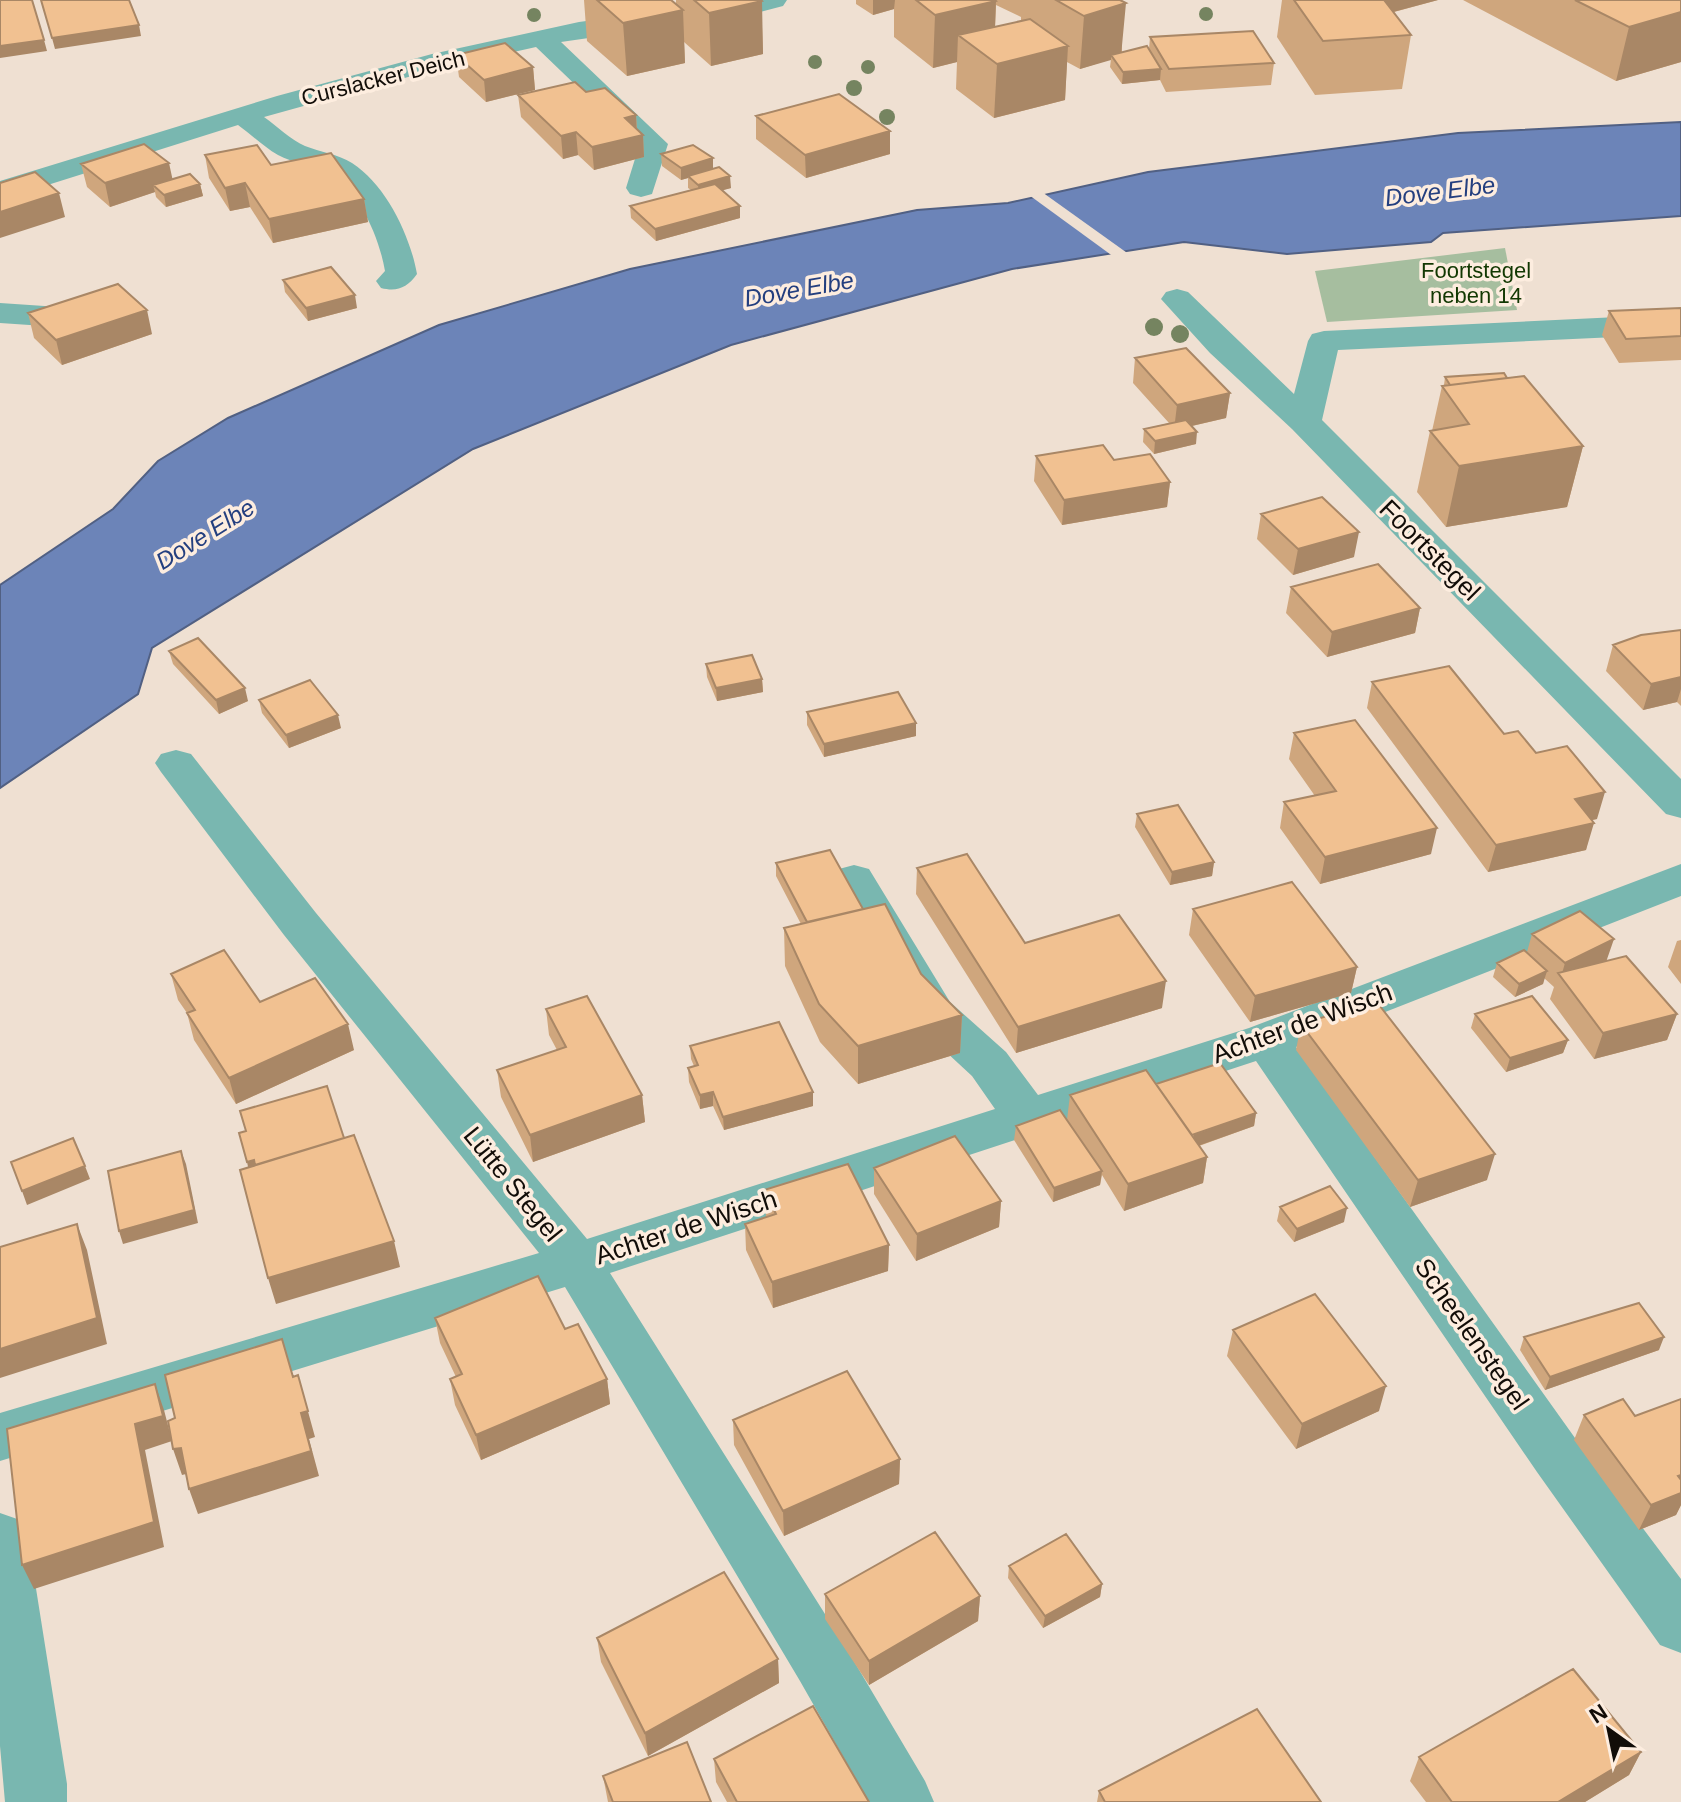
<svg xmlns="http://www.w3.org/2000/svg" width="1681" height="1802" font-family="Arial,sans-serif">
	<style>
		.green { fill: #a6be9f }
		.water { fill: #6c84b8; stroke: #516083; stroke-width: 2 }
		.pier { fill: #efe0d2 }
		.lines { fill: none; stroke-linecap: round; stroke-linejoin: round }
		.minor { fill: #79b7b0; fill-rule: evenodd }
		.tree { fill: #758460 }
		.wall { fill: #cfa67d; fill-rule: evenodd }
		.shaded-wall { fill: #a98766 }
		.building { fill: #f1c191; stroke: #a98766; stroke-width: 2 }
		.labels { text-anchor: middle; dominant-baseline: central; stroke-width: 7; stroke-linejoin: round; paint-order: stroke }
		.far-street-label { font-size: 22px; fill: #120d08; stroke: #fdeddf }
		.far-park-label { font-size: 22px; fill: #123802; stroke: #fdeddf }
		.far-water-label { font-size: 24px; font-style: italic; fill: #243f7f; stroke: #fdeddf }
		.street-label { font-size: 26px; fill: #120d08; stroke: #fdeddf }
	</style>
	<rect width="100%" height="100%" fill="#efe0d2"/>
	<path class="green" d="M1505,248L1517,310L1327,322L1315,271Z"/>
	<path class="water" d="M1681,122V216L1443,233L1431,242L1287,254L1184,242L1012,269L731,345L473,449L152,648L138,694L0,788V585L113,509L158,461L228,418L439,325L630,269L917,210L1008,203L1148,172L1458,133Z"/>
	<path class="pier" d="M1042,192L1130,255L1114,257L1029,195Z"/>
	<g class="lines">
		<path class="minor" d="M741,0H787L783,6L748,15L561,42L668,144L652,194L641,197L630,194L626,188L639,146L536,47L437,69L264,117C278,127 290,139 305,146C320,152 338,154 352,163C386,185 410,235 417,274C407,288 397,292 381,288L376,281L385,271C379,236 359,189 325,172C310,165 293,163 278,155C264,147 252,135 238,125L0,200V181L277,96L432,54L579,22Z
			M1177,289L1188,292L1294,394L1308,341L1312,334L1324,331L1681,314V334L1338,350L1322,420L1681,779V818L1666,814L1292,429L1210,353L1161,299L1166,292Z
			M0,303L74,308L85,311L90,318L85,325L74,328L0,323Z
			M176,750L191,754L316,913L587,1239L995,1109L972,1076L918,1026L832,880L839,869L854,865L869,869L950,1002L1006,1052L1038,1095L1249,1028L1681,864V896L1296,1047L1575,1438L1681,1579V1653L1660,1645L1537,1472L1256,1061L610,1273L842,1641L925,1781L934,1802H869L800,1681L565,1287L0,1461V1413L539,1253L284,935L161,772L155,763L161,754Z
			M0,1513L20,1520L28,1538L67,1784V1802H5L0,1746Z"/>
	</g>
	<g class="tree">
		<circle cx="1206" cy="14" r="7"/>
		<circle cx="534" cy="15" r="7"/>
		<circle cx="815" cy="62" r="7"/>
		<circle cx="868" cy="67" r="7"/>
		<circle cx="854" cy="88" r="8"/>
		<circle cx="887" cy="117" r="8"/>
		<circle cx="1154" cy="327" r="9"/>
		<circle cx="1180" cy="334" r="9"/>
	</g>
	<path class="wall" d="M584,0H671L676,4V0H761L763,54L711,66L684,42L685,63L627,76L587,41Z
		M856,0H1120L1122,52L1149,49L1150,37L1274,63L1271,85L1166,92L1160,80L1122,84L1110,67L1111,59L1080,69L1067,62L1065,100L994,118L956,89L957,62L933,68L894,37V9L873,15L856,4ZM996,5L1021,17V21L995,27Z
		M1282,0H1438L1394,12L1411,35L1402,89L1315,95L1277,37Z
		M1463,0H1681V62L1616,81Z
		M456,55L533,67L535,90L486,102L459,77Z
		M586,92L636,115L637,129L643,135L644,157L594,170L578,155L563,159L521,117L518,95Z
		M756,116L890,131V154L806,178L756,139Z
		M661,154L713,169L731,188L722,190L740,206V218L656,241L631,218L630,206L691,190L688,188V178L681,180L662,166Z
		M205,155L271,165L364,199L368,222L273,243L250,207L230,211L209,178Z
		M81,164L200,184L203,196L166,207L156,197L155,192L110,207L87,187Z
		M283,280L357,308L308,321L285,292Z
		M1681,308V360L1619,363L1602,335L1609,311Z
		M28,313L152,334L62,365L34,338Z
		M1135,358L1230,393L1226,418L1192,426L1196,444L1154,454L1143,442L1144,429L1169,423L1133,383Z
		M1445,377L1507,378L1583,446L1567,507L1446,527L1417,492L1430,431H1432L1442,386L1444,385Z
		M1036,456L1114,460L1170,482L1167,507L1062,525L1034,481Z
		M1261,514L1354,557L1293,575L1257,539Z
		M1291,587L1420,608L1415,633L1327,657L1286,613Z
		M1681,630V706L1677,702L1643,710L1606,671L1613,645Z
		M169,651L248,701L219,714L173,664Z
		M706,664L762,679L763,692L717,701L707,677Z
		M1372,682L1504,734L1536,753L1597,819L1592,820L1586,850L1488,872L1367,708Z
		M259,700L341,728L289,748L262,713Z
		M807,712L916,736L824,757L807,725Z
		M1294,733L1431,854L1320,884L1280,828L1284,802L1315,796L1289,759Z
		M1137,814L1214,862L1212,876L1170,885L1135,827Z
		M776,863L863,909L921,974L962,1015L960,1053L858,1084L820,1042L785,966L784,928L801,924L776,876Z
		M917,868L1025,943L1162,1008L1016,1053L916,894Z
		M1193,909L1357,967L1351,993L1250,1022L1189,935Z
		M1532,934L1606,961L1677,1014L1667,1040L1594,1059L1550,999L1554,987L1544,978L1543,984L1515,997L1493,977L1497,963L1527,952Z
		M1681,940V984L1668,967L1677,941Z
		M171,974L260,1002L354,1050L236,1104L194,1040L187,1013L178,1000Z
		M546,1009L642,1095L645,1122L533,1162L501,1097L497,1070L557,1050L549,1035Z
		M1475,1014L1568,1040L1563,1053L1506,1072L1471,1028Z
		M1301,1024L1487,1180L1410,1207L1296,1050Z
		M690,1046L813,1092V1106L724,1130L713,1106L700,1109L689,1082L688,1068L694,1066L691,1059Z
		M1156,1084L1256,1113L1254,1126L1199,1146L1207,1157L1203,1183L1124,1211L1102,1175L1100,1185L1053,1202L1014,1140L1016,1126L1067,1120L1070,1095Z
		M874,1168L1001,1201L999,1227L916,1261L874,1194Z
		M764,1190L889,1245L888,1271L773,1308L746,1250L745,1224L766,1217Z
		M1280,1207L1344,1222L1294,1242L1277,1221Z
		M435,1318L565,1329L607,1379L610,1404L481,1460L455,1405L450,1379L456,1377L440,1343Z
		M1233,1330L1379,1411L1296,1449L1227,1356Z
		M1524,1337L1659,1350L1545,1390L1520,1350Z
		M1681,1399V1505L1676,1515L1639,1530L1574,1440L1584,1415L1635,1416Z
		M733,1420L900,1459L899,1484L784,1536L734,1445Z
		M1009,1566L1102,1584L1100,1597L1043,1628L1008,1578Z
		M825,1594L980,1596L978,1621L869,1685L825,1619Z
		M597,1638L778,1659L779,1683L648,1756L601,1662Z
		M1641,1752L1629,1775L1585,1802H1426L1410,1781L1419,1757Z
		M714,1759L869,1802H727L716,1782Z
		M603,1776L711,1802H608Z
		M1099,1791L1321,1802H1097Z"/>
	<path class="shaded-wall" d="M873,0H895L894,9L873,15Z
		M1355,0H1438L1352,23Z
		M762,1L763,54L711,66L709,13Z
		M996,1L994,54L958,35L957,62L933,68L935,15Z
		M1126,3L1121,56L1111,55V60L1080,69L1084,16Z
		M683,10L685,63L627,76L623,23Z
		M1681,12V62L1616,81L1629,27Z
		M139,25L141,36L55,49L52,38Z
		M44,40L47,51L0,58V46Z
		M1068,46L1065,100L994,118L997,64Z
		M533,67L535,90L486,102L484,80Z
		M1161,69L1160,80L1122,84L1123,72Z
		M636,115L637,136L643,135L644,157L594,170L592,147L625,118Z
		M890,131V154L806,178L805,155Z
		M576,132L578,155L563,159L561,136Z
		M713,158V170L688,176V178L681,180V168Z
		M169,163L174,186L153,185L155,192L110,207L105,183Z
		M730,176L731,188L699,197L698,185Z
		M245,183L250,207L230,211L225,188Z
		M200,184L203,196L166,207L164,195Z
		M59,193L65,217L0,238V212Z
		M364,199L368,222L273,243L269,219Z
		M740,206V218L656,241L655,229Z
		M355,295L357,308L308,321L306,308Z
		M147,310L152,334L62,365L56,340Z
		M1230,393L1226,418L1174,430L1177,405Z
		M1197,432L1196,444L1154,454L1155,441Z
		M1583,446L1567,507L1446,527L1459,466Z
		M1170,482L1167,507L1062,525L1064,500Z
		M1359,532L1354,557L1293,575L1298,549Z
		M1420,608L1415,633L1327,657L1332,632Z
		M1681,677V689L1677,702L1643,710L1651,684Z
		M762,679L763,692L717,701L716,688Z
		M245,688L248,701L219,714L216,700Z
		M338,715L341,728L289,748L286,735Z
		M916,723V736L824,757V744Z
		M1605,792L1597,819L1567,825L1575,799Z
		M1594,823L1586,850L1488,872L1496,845Z
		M1437,828L1431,854L1320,884L1325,857Z
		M1214,862L1212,876L1170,885L1172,872Z
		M1614,939L1605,965L1561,977L1565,963Z
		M1357,967L1351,993L1250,1022L1255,996Z
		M1547,971L1543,984L1515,997L1519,984Z
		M1166,981L1162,1008L1016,1053L1018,1027Z
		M1677,1014L1667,1040L1594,1059L1603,1033Z
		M962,1015L960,1053L858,1084V1046Z
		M348,1024L354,1050L236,1104L229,1078Z
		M1568,1040L1563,1053L1506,1072L1510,1058Z
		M713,1092V1106L700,1109V1095Z
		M813,1092V1106L724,1130L723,1117Z
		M642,1095L645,1122L533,1162L530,1135Z
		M1256,1113L1254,1126L1192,1148L1194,1135Z
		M181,1151L186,1164L198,1223L123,1244L119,1231Z
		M1495,1154L1487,1180L1410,1207L1418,1180Z
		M1207,1157L1203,1183L1124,1211L1128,1184Z
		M254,1160L258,1174L250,1176L247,1162Z
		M85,1166L90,1179L27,1205L22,1191Z
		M1102,1171L1100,1185L1053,1202L1054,1188Z
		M1001,1201L999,1227L916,1261L917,1234Z
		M1347,1208L1344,1222L1294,1242L1297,1229Z
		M77,1224L87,1250L107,1344L0,1378V1349Z
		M394,1241L400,1267L276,1304L268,1278Z
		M889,1245L888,1271L773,1308L772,1282Z
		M1664,1337L1659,1350L1545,1390L1550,1377Z
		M298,1375L315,1437L309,1439L319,1476L198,1514L189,1489L301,1413Z
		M607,1379L610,1404L481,1460L476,1435Z
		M155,1384L164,1410L172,1441L145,1450L164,1547L34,1589L22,1565L135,1424Z
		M1386,1386L1379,1411L1296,1449L1302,1424Z
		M181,1448L190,1473L182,1475L173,1449Z
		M900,1459L899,1484L784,1536L783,1511Z
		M1681,1475V1505L1676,1515L1639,1530L1651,1505L1678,1476Z
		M1102,1584L1100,1597L1043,1628L1045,1616Z
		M980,1596L978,1621L869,1685V1661Z
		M778,1659L779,1683L648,1756L645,1733Z
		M1641,1752L1629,1775L1585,1802H1558Z"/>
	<path class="building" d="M0,0H32L44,40L0,46Z
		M41,0H129L139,25L52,38Z
		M597,0H671L683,10L623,23Z
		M694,0H761L762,1L709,13Z
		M916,0H995L996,1L935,15Z
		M1056,0H1120L1126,3L1084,16Z
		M1294,0H1384L1411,35L1323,41Z
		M1575,0H1681V12L1629,27Z
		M1030,19L1068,46L997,64L958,35Z
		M1253,31L1274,63L1169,69L1150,37Z
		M505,43L533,67L484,80L456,55Z
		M1147,46L1161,69L1123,72L1111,55Z
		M575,82L586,92L605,88L636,115L625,118L643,135L592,147L576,132L561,136L518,95Z
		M839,94L890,131L805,155L756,116Z
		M144,144L169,163L105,183L81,164Z
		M257,145L271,165L331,153L364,199L269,219L245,183L225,188L205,155Z
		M693,145L713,158L681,168L661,154Z
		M719,167L730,176L698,185L688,176Z
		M35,172L59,193L0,212V183Z
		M190,174L200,184L164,195L153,185Z
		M715,184L740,206L655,229L630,206Z
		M331,267L355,295L306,308L283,280Z
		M118,284L147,310L56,340L28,313Z
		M1681,308V336L1626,339L1609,311Z
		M1186,348L1230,393L1177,405L1135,358Z
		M1504,373L1507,378L1450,385L1445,377Z
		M1524,376L1583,446L1459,466L1430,431L1469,424L1442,386Z
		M1186,420L1197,432L1155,441L1144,429Z
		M1103,445L1114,460L1150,454L1170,482L1064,500L1036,456Z
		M1322,497L1359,532L1298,549L1261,514Z
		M1378,564L1420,608L1332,632L1291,587Z
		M1681,630V677L1651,684L1613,645L1641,635Z
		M198,638L245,688L216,700L169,651Z
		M752,655L762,679L716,688L706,664Z
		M1449,666L1504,734L1518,731L1536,753L1567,746L1605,792L1575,799L1594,823L1496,845L1372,682Z
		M310,680L338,715L286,735L259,700Z
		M898,692L916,723L824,744L807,712Z
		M1355,720L1437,828L1325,857L1284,802L1336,791L1294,733Z
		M1178,805L1214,862L1172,872L1137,814Z
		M830,850L863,909L807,922L776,863Z
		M967,854L1025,943L1119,915L1166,981L1018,1027L917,868Z
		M1292,882L1357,967L1255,996L1193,909Z
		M885,904L921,974L962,1015L858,1046L819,1004L784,928Z
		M1580,911L1614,939L1565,963L1532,934Z
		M224,950L260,1002L315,978L348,1024L229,1078L187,1013L195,1010L171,974Z
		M1524,950L1547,971L1519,984L1497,963Z
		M1626,956L1677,1014L1603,1033L1558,973Z
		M587,996L642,1095L530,1135L497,1070L566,1047L546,1009Z
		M1532,996L1568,1040L1510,1058L1475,1014Z
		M1376,1001L1495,1154L1418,1180L1301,1024Z
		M779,1022L813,1092L723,1117L713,1092L700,1095L688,1068L698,1065L690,1046Z
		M1220,1063L1256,1113L1192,1135L1156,1084Z
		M1146,1070L1207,1157L1128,1184L1070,1095Z
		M327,1086L344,1138L255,1165L254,1160L247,1162L239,1133L246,1131L240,1111Z
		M1060,1110L1102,1171L1054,1188L1016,1126Z
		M354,1135L394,1241L268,1278L240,1170Z
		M955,1136L1001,1201L917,1234L874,1168Z
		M73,1138L85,1166L22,1191L11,1162Z
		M181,1151L194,1210L119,1231L108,1171Z
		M848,1164L889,1245L772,1282L745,1224L776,1214L764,1190Z
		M1330,1186L1347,1208L1297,1229L1280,1207Z
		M77,1224L97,1318L0,1349V1247Z
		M538,1276L565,1329L578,1324L607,1379L476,1435L450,1379L462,1374L435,1318Z
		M1315,1294L1386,1386L1302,1424L1233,1330Z
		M1639,1303L1664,1337L1550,1377L1524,1337Z
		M282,1339L293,1377L298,1375L308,1411L301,1413L311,1451L189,1489L181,1448L173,1449L168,1421L175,1418L165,1375Z
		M847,1371L900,1459L783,1511L733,1420Z
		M155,1384L163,1416L135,1424L154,1522L22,1565L7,1429Z
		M1623,1399L1635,1416L1681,1399V1475L1678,1476L1681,1480V1493L1651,1505L1584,1415Z
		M935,1532L980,1596L869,1661L825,1594Z
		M1066,1534L1102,1584L1045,1616L1009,1566Z
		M724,1572L778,1659L645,1733L597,1638Z
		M1573,1669L1641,1752L1558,1802H1452L1419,1757Z
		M813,1706L869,1802H737L714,1759Z
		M1257,1709L1321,1802H1105L1099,1791Z
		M687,1742L711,1802H613L603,1776Z"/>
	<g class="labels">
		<g class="far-street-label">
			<text transform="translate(383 78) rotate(-14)">Curslacker Deich</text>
		</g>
		<g class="far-park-label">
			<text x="1476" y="270">Foortstegel<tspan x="1476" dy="25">neben 14</tspan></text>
		</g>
		<g class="far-water-label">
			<text transform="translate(1440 191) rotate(-7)">Dove Elbe</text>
			<text transform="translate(799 289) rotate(-10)">Dove Elbe</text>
			<text transform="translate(205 534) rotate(-32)">Dove Elbe</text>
		</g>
		<g class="street-label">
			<text transform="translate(1430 550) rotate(45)">Foortstegel</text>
			<text transform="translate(1302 1023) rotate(-20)">Achter de Wisch</text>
			<text transform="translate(513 1184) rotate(51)">Lütte Stegel</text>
			<text transform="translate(686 1227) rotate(-18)">Achter de Wisch</text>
			<text transform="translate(1472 1334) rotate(55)">Scheelenstegel</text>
		</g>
	</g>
	<g transform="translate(1609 1730) rotate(327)" stroke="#fdeddf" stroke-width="6" paint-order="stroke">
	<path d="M0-6L14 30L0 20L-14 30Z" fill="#120d08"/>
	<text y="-12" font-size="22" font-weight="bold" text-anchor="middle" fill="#120d08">N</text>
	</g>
</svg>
